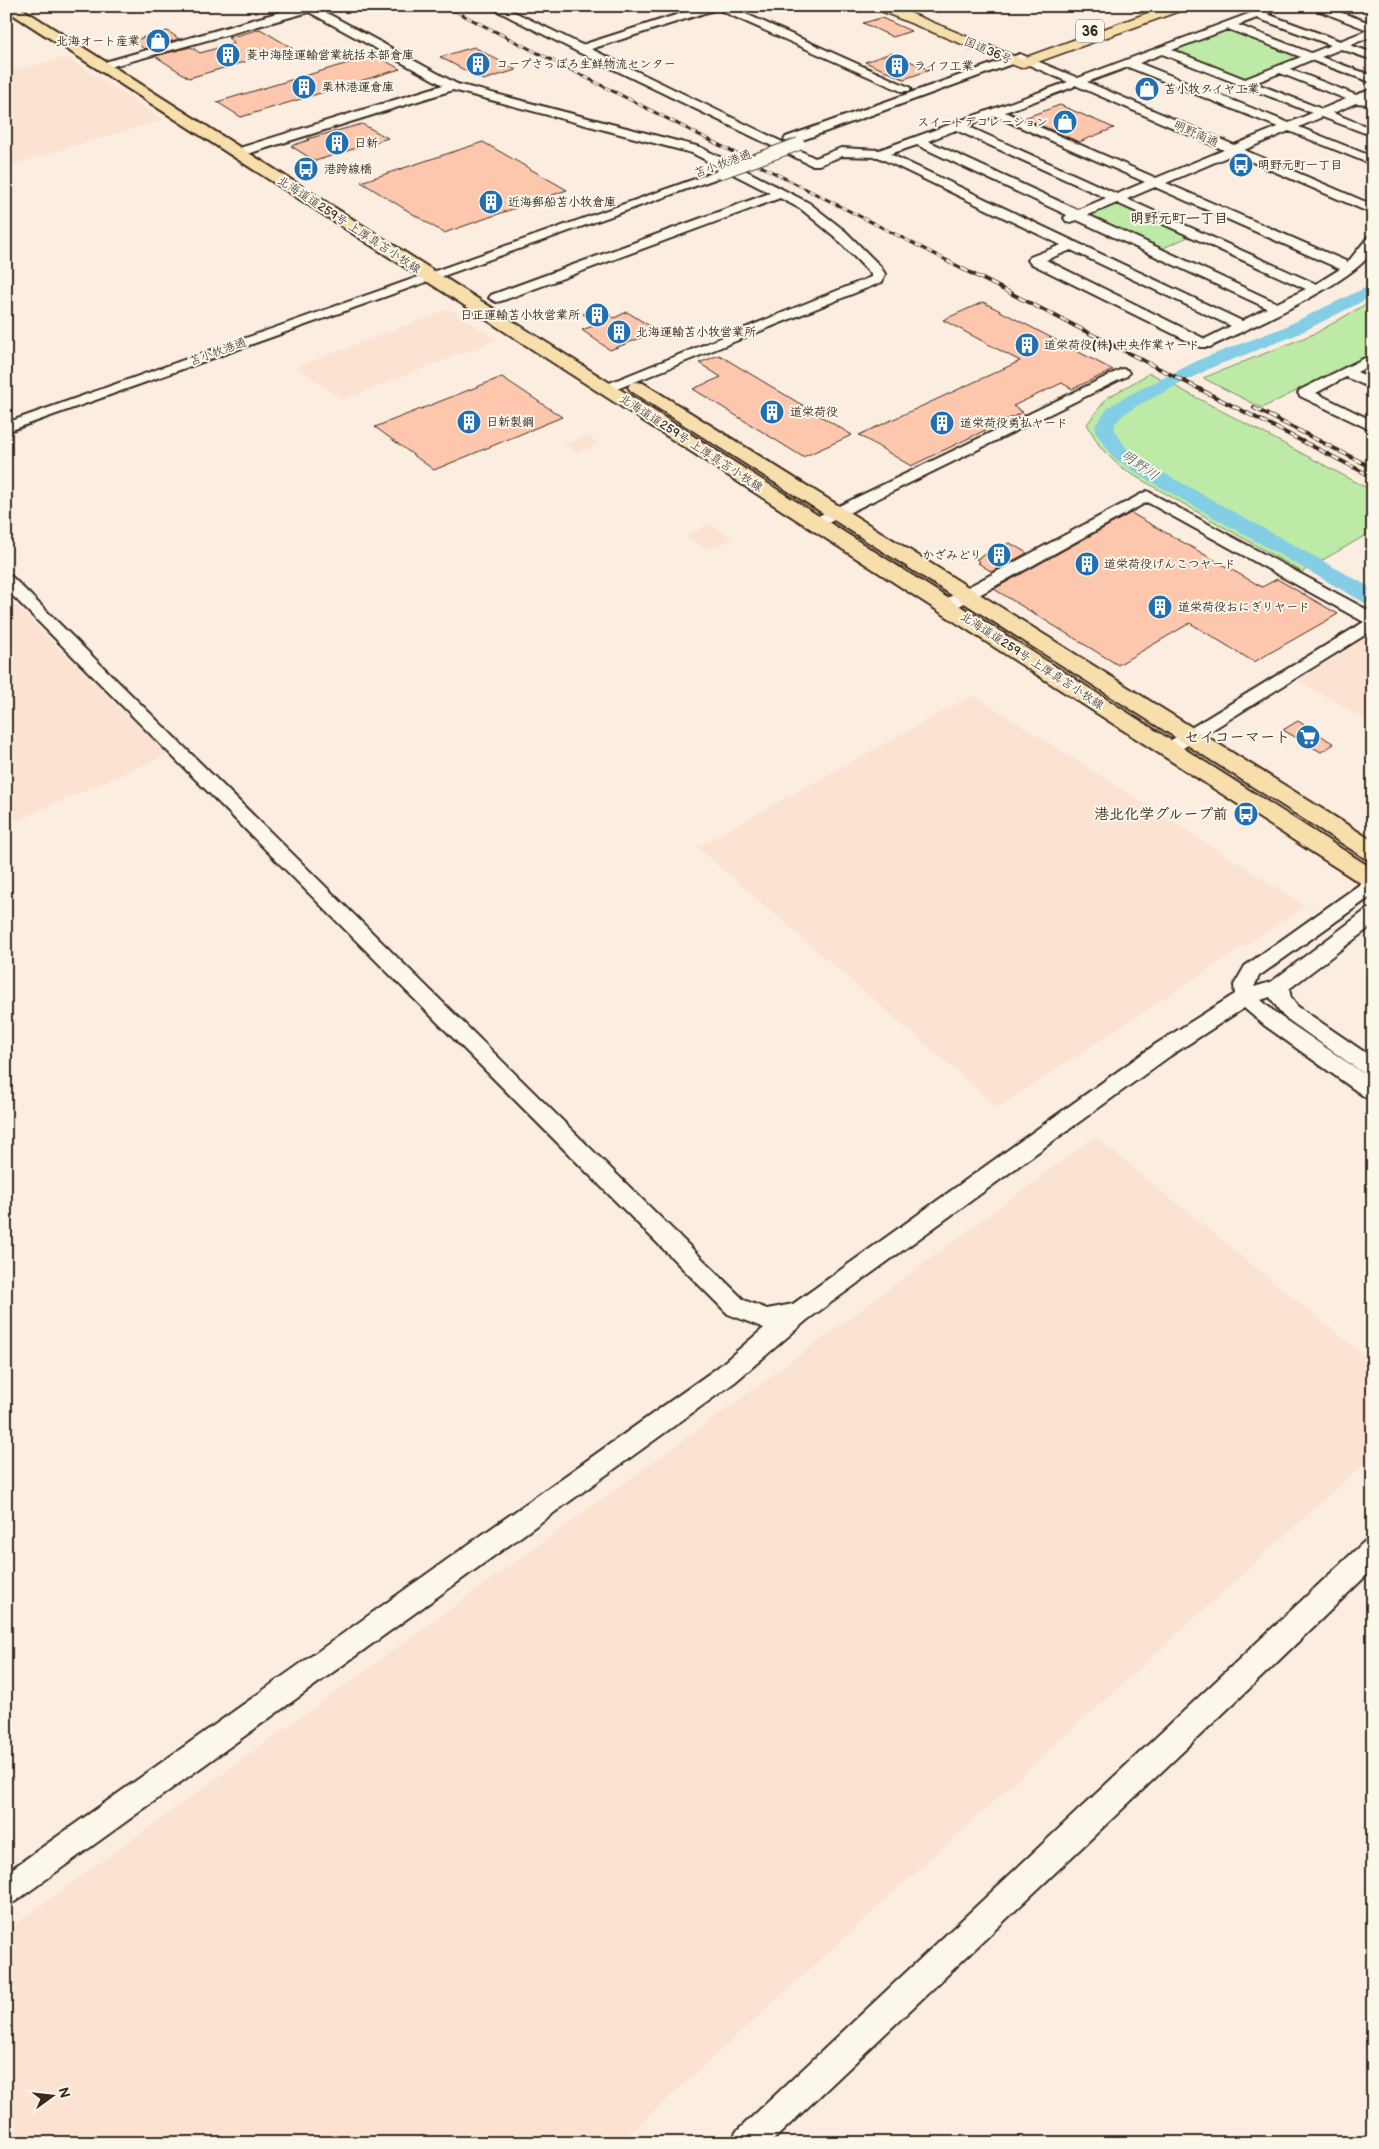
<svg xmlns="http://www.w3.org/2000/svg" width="1379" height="2149" font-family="'Balsamiq Sans','Klee One',sans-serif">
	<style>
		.built { fill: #fce2d1 }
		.green { fill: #beeaa7; stroke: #7c8a62 }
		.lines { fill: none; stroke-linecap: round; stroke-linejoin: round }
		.river { fill: #84cee5; fill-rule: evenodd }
		.building { fill: #fdc7ae; stroke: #3b2a1e }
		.minor-casing { stroke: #3b2a1e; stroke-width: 4 }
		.major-casing { stroke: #3b2a1e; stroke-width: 4 }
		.highway-casing { stroke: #3b2a1e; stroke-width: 3 }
		.minor { fill: #fbf7ec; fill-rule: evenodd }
		.major { fill: #f8deab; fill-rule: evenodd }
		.highway { fill: #f8deab; fill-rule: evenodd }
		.rail-far1-casing { stroke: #3b2a1e; stroke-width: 3 }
		.rail-casing { stroke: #3b2a1e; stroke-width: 4 }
		.rail-far1 { stroke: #fbf7ec; stroke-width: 2; stroke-dasharray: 6; stroke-linecap: butt }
		.rail { stroke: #fbf7ec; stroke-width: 2.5; stroke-dasharray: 8; stroke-linecap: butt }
		.minor-bridge-casing { stroke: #3b2a1e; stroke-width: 14; stroke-linecap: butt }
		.minor-bridge { stroke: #fbf7ec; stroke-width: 12 }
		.labels { text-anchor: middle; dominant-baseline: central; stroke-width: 4; stroke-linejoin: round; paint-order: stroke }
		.far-poi-label { font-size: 12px; font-weight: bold; fill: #3b2a1e; stroke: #fbf7ec; text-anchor: start }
		.far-street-label { font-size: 12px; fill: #3b2a1e; stroke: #fbf7ec }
		.shield { fill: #fbf7ec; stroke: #75685c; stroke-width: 1 }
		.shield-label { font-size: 14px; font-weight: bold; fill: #3b2a1e }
		.far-neighbourhood-label { font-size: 14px; font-weight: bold; fill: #3b2a1e; stroke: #fbf7ec }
		.far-water-label { font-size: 14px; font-style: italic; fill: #515b5a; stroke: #fbf7ec }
		.poi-label { font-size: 15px; font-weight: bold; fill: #3b2a1e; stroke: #fbf7ec; text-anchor: end }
	</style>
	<rect width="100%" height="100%" fill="#fbede0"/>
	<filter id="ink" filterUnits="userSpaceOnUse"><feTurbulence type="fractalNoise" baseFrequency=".02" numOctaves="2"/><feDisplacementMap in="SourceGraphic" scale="10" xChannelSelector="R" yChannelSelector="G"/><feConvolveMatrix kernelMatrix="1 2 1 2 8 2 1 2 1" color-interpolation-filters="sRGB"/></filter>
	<g filter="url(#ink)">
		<path class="built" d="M66,57L163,120L6,166V73Z
			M449,309L496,340L342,400L297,367Z
			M587,435L599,444L577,453L564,444Z
			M711,524L733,539L708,550L686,536Z
			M6,596L168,754L6,825Z
			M1373,633V724L1298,680Z
			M973,695L1305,906L998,1107L697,847Z
			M1095,1137L1373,1363V1455L619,2143H6V1931L728,1408Z"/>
		<path class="green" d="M1230,28L1303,56L1243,79L1169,50Z
			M1116,204H1122L1187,234L1188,237L1161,249L1091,218L1090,215Z
			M1373,300V353L1262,408L1203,378L1316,333Z
			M1150,373L1373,491V531L1302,572L1121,468L1100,447L1087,424L1107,398Z"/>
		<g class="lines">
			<path class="river" d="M1373,284V296L1294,336L1213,367L1137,406L1123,415L1115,424V431L1127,449L1162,472L1373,589V604L1365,603L1148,480L1113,457L1095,431L1096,424L1109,407L1123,398L1201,359L1282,328Z"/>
		</g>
		<path class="building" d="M881,18L884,19L911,31L893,37L863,23Z
			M260,29L292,48L189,78L155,56L191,47L200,53L235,43L228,38Z
			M168,31L179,39L144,49L134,40Z
			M474,47L516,70L483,80L440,57Z
			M891,53L930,70L904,79L865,62Z
			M375,55L400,69L241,117L217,102Z
			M1060,105L1114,128L1079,142L1024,118Z
			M362,124L388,138L315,161L291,146L309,140L307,139Z
			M483,142L567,190L444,233L361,182Z
			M983,302L1113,370L1072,389L1062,383L1013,406L1023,412L911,466L859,435L1020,361L943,320Z
			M599,308L614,318L627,312L658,331L610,350L582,330L598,324L583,314Z
			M719,355L852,435L803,457L693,389L721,377L699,363Z
			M502,377L562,417L434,470L375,427Z
			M1131,513L1262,587L1277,579L1338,614L1254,662L1190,623L1118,665L994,589Z
			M1010,543L1027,553L992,572L978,563L980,562L976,559Z
			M1298,721L1334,744L1321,752L1283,730Z"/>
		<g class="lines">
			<defs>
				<path id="minor" d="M301,6H314L457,84L700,147L809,203L845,231L880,266L885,274L882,282L607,393L602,392L600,389L602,386L871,277V274L835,237L801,209L780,198L501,301L496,302L489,298L491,295L770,193L727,171L726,175L6,432V423L723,169L692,153L453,90L241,156H233L231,153L233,150L443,85L309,12L106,68H98L96,66L98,64Z
					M488,6H502L582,45L704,6H728L909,87L911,89L909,91H901L717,9L591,49L815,158L841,148L879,150L1068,82L1020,61L794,143L790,144L784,140L786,137L1020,54L1078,78L1269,6H1284L1267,14L1340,41L1368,30L1307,6H1323L1373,24V36L1350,45L1373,53V60L1341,49L1321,57L1373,76V83L1311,60L1290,69L1356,95L1373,89V96L1366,99L1369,102L1367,104L1356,103L1333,113L1373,129V136L1322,117L1299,127L1373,157V165L1289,131L1244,150L1373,205V214L1234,154L1166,183L1348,262L1368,237L1373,236C1373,240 1374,245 1373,248C1364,279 1241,331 1210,347H1200L1030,263L1028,260L1030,257L1061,245L878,157L842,156L819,165H811L576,51ZM1257,18L1331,45L1311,53L1238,25ZM1228,29L1301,57L1245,79L1172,50ZM1162,54L1312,113L1289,123L1139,63ZM1128,67L1278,127L1234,145L1087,82ZM1280,73L1346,99L1322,109L1255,83ZM1075,85L1224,150L1156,178L1005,112L1073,87ZM995,116L1145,182L1117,194L967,126ZM956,130L1106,198L1078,210L928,141ZM917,145L1067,215L1064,218L1066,221L1070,222L1077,220L1267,308L1242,321L890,154ZM1155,187L1340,269L1316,284L1127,199ZM1117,203L1306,289L1277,303L1088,215ZM1071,250L1231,326L1205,339L1046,260Z
					M1373,354V364L1357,372L1373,379V389L1346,377L1316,393L1373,421V431L1300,396L1298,393L1300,390Z
					M1122,369L1127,370L1129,373L1127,376L822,526H810L808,523L810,520Z
					M1147,491L1373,613V630L1175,753L1169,755L1163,753L1160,749L1163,745L1364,622L1147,502L952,610H940L938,606L940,602Z
					M6,575L12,577L744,1300L767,1309L793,1304L1156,1044L1235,994L1234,985L1245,966L1366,880L1373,878V895L1259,976L1254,987L1271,982L1366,910L1373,908V925L1289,989L1291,998L1297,1006L1373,1058V1077L1366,1075L1283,1016L1270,997L1261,1000L1278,1015L1373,1080V1099L1365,1097L1264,1025L1244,1008L1170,1056L807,1320L735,1382L16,1901L6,1906V1873L717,1368L764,1328L728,1314L6,589Z
					M1373,1539V1569L1271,1668L770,2143H731L736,2132L1364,1542Z"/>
				<path id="major" d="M6,6H18L1373,869V888L1365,886L6,10Z
					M637,382L643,383L1373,841V860L1365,858L631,391L628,387L631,383Z"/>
				<path id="highway" d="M874,6H893L1021,59L1167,6H1187L1185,9L1021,68L876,9Z"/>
			</defs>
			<use href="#minor" class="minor-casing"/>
			<use href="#major" class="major-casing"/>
			<use href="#highway" class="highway-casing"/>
			<use href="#minor" class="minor"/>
			<use href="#major" class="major"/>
			<use href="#highway" class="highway"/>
			<defs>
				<path id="rail-far1" d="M445,6L950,262"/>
				<path id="rail" d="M947,261L1373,477
					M1254,408L1373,468"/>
			</defs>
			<use href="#rail-far1" class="rail-far1-casing"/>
			<use href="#rail" class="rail-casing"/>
			<use href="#rail-far1" class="rail-far1"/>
			<use href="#rail" class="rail"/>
			<defs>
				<path id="minor-bridge" d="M722,172L799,144"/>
			</defs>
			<use href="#minor-bridge" class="minor-bridge-casing"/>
			<use href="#minor-bridge" class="minor-bridge"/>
		</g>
	</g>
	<defs>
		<symbol id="shop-disc" viewBox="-11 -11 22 22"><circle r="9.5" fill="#1f6fb2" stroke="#fbf7ec"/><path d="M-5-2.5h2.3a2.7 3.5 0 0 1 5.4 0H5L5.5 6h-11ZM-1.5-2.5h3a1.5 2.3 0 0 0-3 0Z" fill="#fff"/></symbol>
		<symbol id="building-disc" viewBox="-11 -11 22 22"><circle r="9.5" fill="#1f6fb2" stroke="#fbf7ec"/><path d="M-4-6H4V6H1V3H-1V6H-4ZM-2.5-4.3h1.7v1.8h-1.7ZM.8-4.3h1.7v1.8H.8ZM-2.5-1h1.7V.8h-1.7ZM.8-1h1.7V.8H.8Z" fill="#fff"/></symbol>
		<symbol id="bus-disc" viewBox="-11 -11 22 22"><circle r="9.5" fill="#1f6fb2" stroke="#fbf7ec"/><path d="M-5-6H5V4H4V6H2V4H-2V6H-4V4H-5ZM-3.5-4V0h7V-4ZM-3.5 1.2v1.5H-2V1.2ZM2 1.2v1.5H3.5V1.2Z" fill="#fff"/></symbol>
		<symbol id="supermarket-disc" viewBox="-11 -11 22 22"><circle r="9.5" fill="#1f6fb2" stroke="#fbf7ec"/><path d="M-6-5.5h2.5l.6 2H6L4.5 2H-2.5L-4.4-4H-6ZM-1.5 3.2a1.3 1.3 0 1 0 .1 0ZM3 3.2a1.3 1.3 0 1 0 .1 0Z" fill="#fff"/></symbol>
	</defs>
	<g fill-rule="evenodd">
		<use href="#shop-disc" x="144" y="27" width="28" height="28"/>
		<use href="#building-disc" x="214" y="41" width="28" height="28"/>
		<use href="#building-disc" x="464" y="50" width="28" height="28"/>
		<use href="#building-disc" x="883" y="52" width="28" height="28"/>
		<use href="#building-disc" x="290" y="73" width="28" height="28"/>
		<use href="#shop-disc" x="1133" y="75" width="28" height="28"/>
		<use href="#shop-disc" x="1051" y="108" width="28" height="28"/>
		<use href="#building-disc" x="323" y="129" width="28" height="28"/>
		<use href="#bus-disc" x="1227" y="151" width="28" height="28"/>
		<use href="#bus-disc" x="292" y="155" width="28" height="28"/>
		<use href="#building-disc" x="477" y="188" width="28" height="28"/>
		<use href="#building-disc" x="583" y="301" width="28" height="28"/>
		<use href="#building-disc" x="605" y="318" width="28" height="28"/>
		<use href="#building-disc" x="1013" y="331" width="28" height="28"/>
		<use href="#building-disc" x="758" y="398" width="28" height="28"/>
		<use href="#building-disc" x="455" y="408" width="28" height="28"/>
		<use href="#building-disc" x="928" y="409" width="28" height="28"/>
		<use href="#building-disc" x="985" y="541" width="28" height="28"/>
		<use href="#building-disc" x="1073" y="550" width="28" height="28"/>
		<use href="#building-disc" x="1146" y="593" width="28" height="28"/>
		<use href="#supermarket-disc" x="1294" y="723" width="28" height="28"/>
		<use href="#bus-disc" x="1232" y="800" width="28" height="28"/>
	</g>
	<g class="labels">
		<g class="far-poi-label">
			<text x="140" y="41" text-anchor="end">北海オート産業</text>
			<text x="246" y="55">菱中海陸運輸営業統括本部倉庫</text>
			<text x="496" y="64">コープさっぽろ生鮮物流センター</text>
			<text x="914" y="66">ライフ工業</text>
			<text x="322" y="87">栗林港運倉庫</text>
			<text x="1164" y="89">苫小牧タイヤ工業</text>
			<text x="1048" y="122" text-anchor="end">スイートデコレーション</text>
			<text x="354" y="143">日新</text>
			<text x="1258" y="165">明野元町一丁目</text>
			<text x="324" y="169">港跨線橋</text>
			<text x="508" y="202">近海郵船苫小牧倉庫</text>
			<text x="580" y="315" text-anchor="end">日正運輸苫小牧営業所</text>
			<text x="636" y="332">北海運輸苫小牧営業所</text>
			<text x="1044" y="345">道栄荷役(株) 中央作業ヤード</text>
			<text x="790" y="412">道栄荷役</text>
			<text x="486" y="422">日新製鋼</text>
			<text x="960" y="423">道栄荷役勇払ヤード</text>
			<text x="982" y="555" text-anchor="end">かざみどり</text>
			<text x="1104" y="564">道栄荷役げんこつヤード</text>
			<text x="1178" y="607">道栄荷役おにぎりヤード</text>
		</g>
		<g class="far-street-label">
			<text transform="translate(988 51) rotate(23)">国道36号</text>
			<text transform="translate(1196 134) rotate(24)">明野南通</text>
			<text transform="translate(723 164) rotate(-20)">苫小牧港通</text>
			<text transform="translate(349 225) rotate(33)">北海道道259号 上厚真苫小牧線</text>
			<text transform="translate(218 352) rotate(-20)">苫小牧港通</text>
			<text transform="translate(691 443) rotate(33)">北海道道259号 上厚真苫小牧線</text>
			<text transform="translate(1032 661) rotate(33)">北海道道259号 上厚真苫小牧線</text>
		</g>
		<rect class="shield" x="1076" y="19.5" width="28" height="23" rx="4"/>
		<g class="shield-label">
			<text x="1090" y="31">36</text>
		</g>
		<g class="far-neighbourhood-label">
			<text x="1179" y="218">明野元町一丁目</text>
		</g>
		<g class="far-water-label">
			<text transform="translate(1140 465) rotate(35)">明野川</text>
		</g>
		<g class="poi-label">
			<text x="1290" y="737">セイコーマート</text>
			<text x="1228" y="814">港北化学グループ前</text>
		</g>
	</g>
	<rect width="1379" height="2149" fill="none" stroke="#fbf7ec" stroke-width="25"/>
	<rect x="12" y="12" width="1354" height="2124" fill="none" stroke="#3b2a1e" stroke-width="2" filter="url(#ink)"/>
	<g transform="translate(52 2096) rotate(75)" stroke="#fbf7ec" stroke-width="4" paint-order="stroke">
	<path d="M0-4L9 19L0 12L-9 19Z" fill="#3b2a1e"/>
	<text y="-8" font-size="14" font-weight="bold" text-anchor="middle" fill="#3b2a1e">N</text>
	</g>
</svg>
